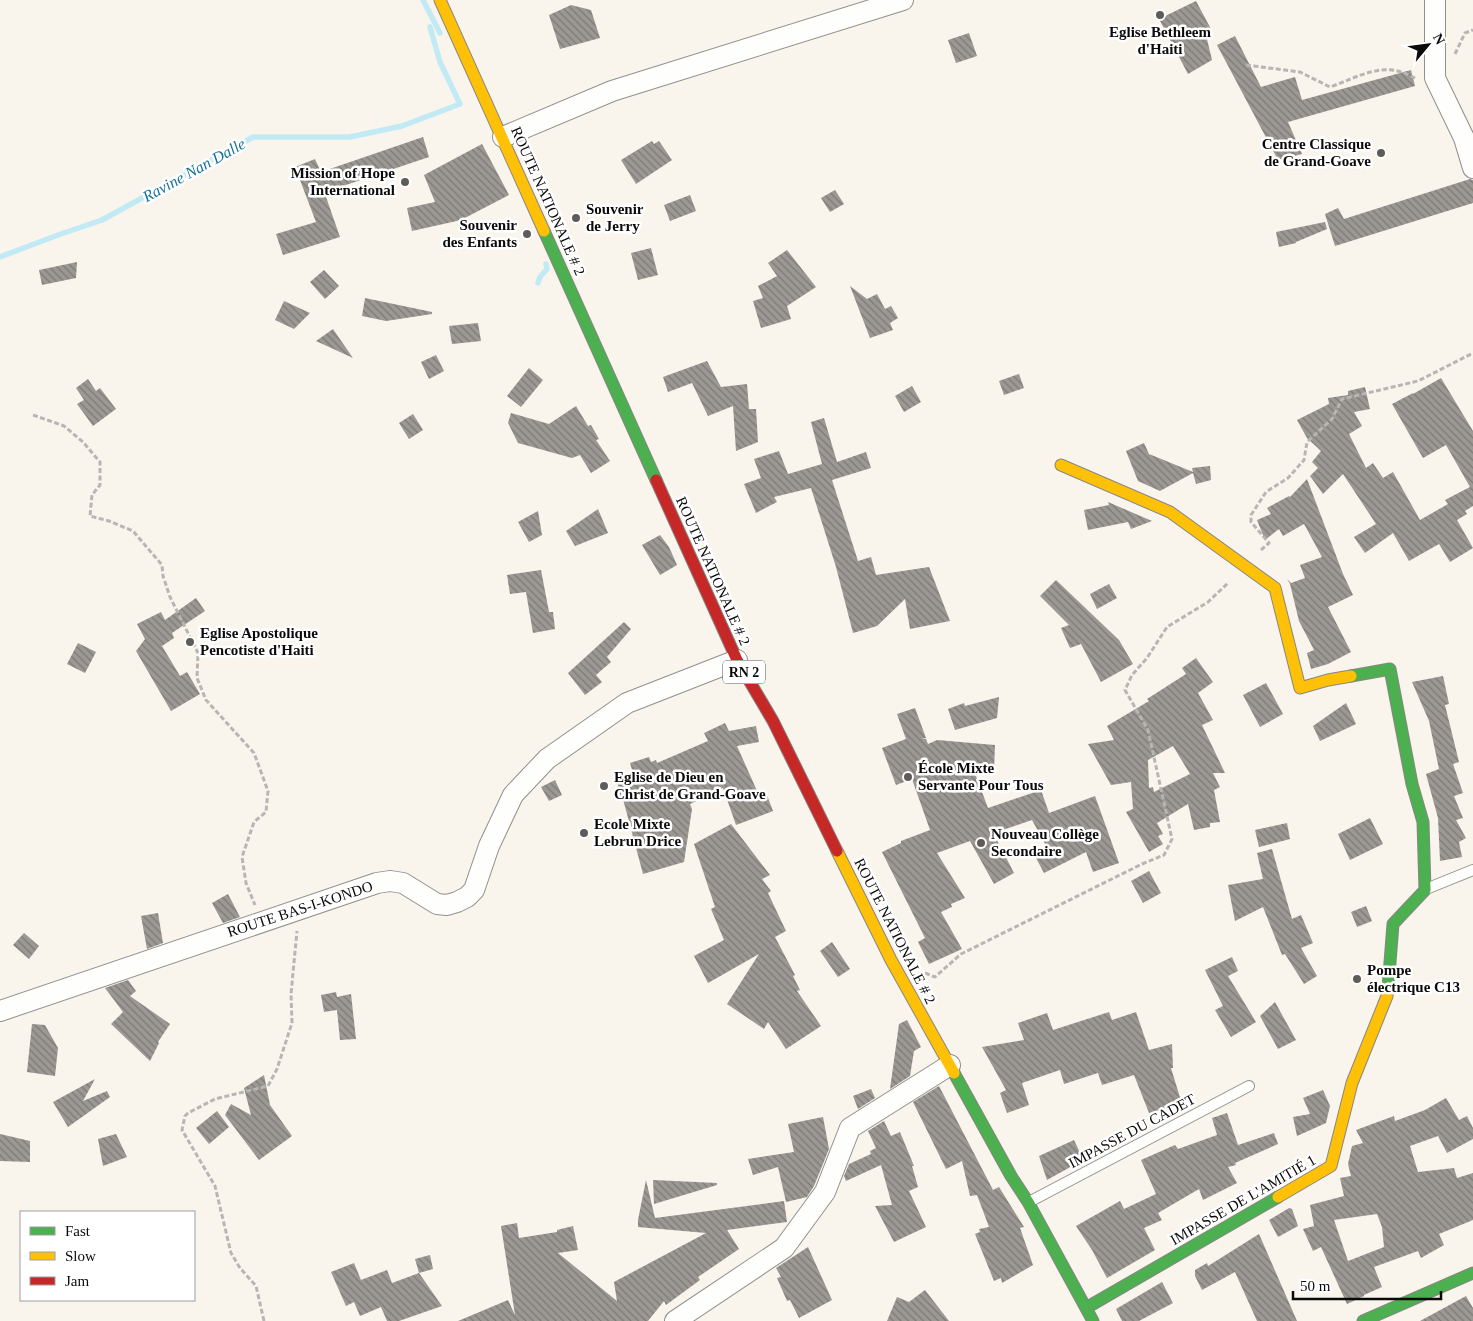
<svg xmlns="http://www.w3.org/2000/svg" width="1473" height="1321" font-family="Georgia,serif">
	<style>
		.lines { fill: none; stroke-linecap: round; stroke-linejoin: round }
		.stream { stroke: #c2eaf4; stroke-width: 5.5 }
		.building { fill: url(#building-back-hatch); fill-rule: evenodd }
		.lane-casing { stroke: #92908c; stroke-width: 12 }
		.street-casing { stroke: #92908c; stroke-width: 22 }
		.fast-casing { stroke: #888683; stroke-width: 13 }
		.slow-casing { stroke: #888683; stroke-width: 13 }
		.jam-casing { stroke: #888683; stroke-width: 13 }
		.path { stroke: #b7b6b5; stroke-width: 3; stroke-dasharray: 5 2.5; stroke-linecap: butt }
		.lane { stroke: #fefefc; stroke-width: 10 }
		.street { stroke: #fefefc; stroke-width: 20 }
		.fast { stroke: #4caf50; stroke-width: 11 }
		.slow { stroke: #ffc107; stroke-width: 11 }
		.jam { stroke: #c62828; stroke-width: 11 }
		.poi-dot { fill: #5e5c59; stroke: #fff; stroke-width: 2 }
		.labels { text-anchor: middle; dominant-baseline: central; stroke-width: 5; stroke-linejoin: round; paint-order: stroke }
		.shield { fill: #fff; stroke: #545454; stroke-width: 1 }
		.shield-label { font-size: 14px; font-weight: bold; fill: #0a0a0a }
		.poi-label { font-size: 15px; font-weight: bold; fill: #0a0a0a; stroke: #fff; text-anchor: start }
		.street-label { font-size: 15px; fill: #0a0a0a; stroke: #fff }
		.water-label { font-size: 16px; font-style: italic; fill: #13729c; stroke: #fff }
	</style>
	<defs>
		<pattern id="building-back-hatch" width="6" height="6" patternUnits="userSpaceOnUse" patternTransform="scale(1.25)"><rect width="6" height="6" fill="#9c9893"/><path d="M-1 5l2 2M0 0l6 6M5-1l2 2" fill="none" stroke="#7d7a76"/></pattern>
	</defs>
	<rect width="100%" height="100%" fill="#f9f5ed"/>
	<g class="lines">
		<path class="stream" d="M423,0L440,33
			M0,257L58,235L102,220L253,137H350L402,126L460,104L440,62L430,27
			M538,283L540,277L547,269L546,264"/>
	</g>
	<path class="building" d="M1196,1L1211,29L1205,31L1212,60L1188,74L1159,19Z
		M571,5L591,10L600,38L560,49L549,15Z
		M969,33L977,56L956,63L948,40Z
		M1235,36L1261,87L1295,77L1302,100L1411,70L1415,86L1288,122L1302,154L1278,160L1217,45Z
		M423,137L429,157L328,191L330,195L326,197L340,237L283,255L276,234L316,222L295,167L315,159L321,172Z
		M652,141L654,144L659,141L672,160L636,184L621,160Z
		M482,144L509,195L461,220L412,231L407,208L435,202L424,175Z
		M1470,179L1473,180V203L1335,246L1325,214L1338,208L1344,219Z
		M835,190L844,204L830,212L821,198Z
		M690,195L696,211L670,221L664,205Z
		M1325,222L1327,229L1296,242V243L1279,247L1276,232Z
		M651,248L658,275L638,280L631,253Z
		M787,250L816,287L787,306L791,319L761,328L753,301L763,298L758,286L777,276L768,263Z
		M77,262L76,278L42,285L39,270Z
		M324,270L339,286L325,299L310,282Z
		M850,286L867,299L877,294L885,309L891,306L898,318L890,323L893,330L870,338Z
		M365,298L432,312V314L386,321L362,316Z
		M284,301L310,313L294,329L275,320Z
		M478,323L481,341L452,344L449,326Z
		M333,329L353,358L316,341Z
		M436,355L444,371L429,379L421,362Z
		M707,361L721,387L747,384L749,409H756L758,442L736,451L733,406L708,416L692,383L668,392L663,377Z
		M529,368L543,380L521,407L507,396Z
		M1019,374L1024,388L1004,395L999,381Z
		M1441,378L1473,431V506L1465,511L1467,514L1457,520L1473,548L1450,562L1439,544L1409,561L1393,533L1365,553L1354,537L1376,524L1343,474L1323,494L1310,476L1318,468L1312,462L1321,451L1307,438L1297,420L1329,404L1328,398L1348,395V391L1365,387L1370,409L1354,412L1362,426L1349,434L1366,468L1373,463L1383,478L1393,472L1420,520L1448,504L1445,500L1470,487L1446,445L1423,458L1392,404L1413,393V394Z
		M88,379L96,391L100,388L116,409L93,426L77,404L84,400L76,388Z
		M912,386L921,402L904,412L895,396Z
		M576,406L588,426L591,425L599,439L596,440L610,461L591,473L580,455L572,458L518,443L508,423L511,413L549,424Z
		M413,414L423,430L409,439L399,423Z
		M824,418L837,462L866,452L871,468L832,480L858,561L871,557L876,575L929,567L950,621L910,629L905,599L877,626L853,633L836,567L811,488L774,497L777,502L756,513L744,484L761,478L754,459L779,451L788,474L822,464L811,422Z
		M1144,443L1149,454L1193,472L1192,468L1210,466L1211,480L1196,484L1193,473L1160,491L1138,481L1126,451Z
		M1307,479L1343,574L1353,595L1328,607L1351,652L1328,664L1311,669L1307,653L1314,650L1299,621L1290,584L1287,579L1291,583L1305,578L1300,565L1322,557L1304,524L1283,536L1279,529L1265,540L1257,520L1271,514L1267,508L1289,496L1290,497Z
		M1108,502L1152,521L1131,529L1128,522L1088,530L1084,510L1109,505Z
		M598,509L608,533L575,546L566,531Z
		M538,511L542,535L529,542L518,522Z
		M660,535L669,547L677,565L660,575L642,545Z
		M541,570L549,612H553L555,629L533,633L526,592L510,594L507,575Z
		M1056,580L1119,640L1133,664L1101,682L1081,644L1070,648L1061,628L1069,625L1040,596Z
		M1109,584L1117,598L1097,609L1090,594Z
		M196,598L205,611L172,633L174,638L162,646L180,676L187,672L200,694L171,711L136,651L145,639L137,624L161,612L165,620Z
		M624,622L631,629L607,657L611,662L596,675L602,682L585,695L568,673Z
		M78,643L96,652L85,673L67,664Z
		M1196,658L1213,682L1198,693L1213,720L1202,725L1225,773H1213L1220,787L1214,790L1220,822L1210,823V827L1194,830L1188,804L1157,823L1163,834L1158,836L1163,844L1149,852L1126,812L1133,809L1131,782L1111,785L1088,744L1114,740L1107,726L1149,701L1147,699L1186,674L1182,668ZM1173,746L1190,774L1154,792L1153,787L1149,788L1148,760Z
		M1443,676L1449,704L1445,705L1459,762L1453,764L1463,793L1454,796L1463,818L1456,820L1466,838L1459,842L1462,857L1440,861L1438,818L1426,774L1439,769L1429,721L1412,682Z
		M1266,683L1283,714L1260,727L1243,695Z
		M999,697L997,718L955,730L948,709L964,703L965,706Z
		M1346,703L1356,724L1320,741L1313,726Z
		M915,708L926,738L922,739H926L928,744L937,740L995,745L994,770L973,768L988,808L1041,790L1049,813L1095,796L1119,863L1093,872L1086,852L1044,873L1036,858L1049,851L1032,820L1000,831L1003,836L997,840L1014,873L994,884L970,841L937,853L965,898L951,904L952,907L941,912L962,949L929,964L918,942L925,938L882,852L901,843V841L930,830L912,779L896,785L882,748L906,739L897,714Z
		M725,723L729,731L756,726L759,742L737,746L758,793L765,790L773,811L736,825L723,788L690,804L692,809L684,862L643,874L623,799L621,800L617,781L633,773L630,763L649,757L651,762L656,760L657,763L708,741L704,733Z
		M555,780L562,795L549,801L541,787Z
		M1370,818L1383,844L1350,860L1338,834Z
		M1287,823L1290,839L1259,847L1255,830Z
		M731,824L770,875L762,879L771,891L768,893L786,931L775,937L795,975L793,976L800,990L797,991L821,1026L786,1049L768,1022L764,1029L727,1004L759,954L708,983L694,956L724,940L711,909L715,907L694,844Z
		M1272,849L1292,919L1301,915L1313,943L1301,948L1317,976L1304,984L1285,954L1282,955L1263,907L1235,921L1228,885L1263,879L1257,853Z
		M1149,871L1161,893L1143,903L1131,881Z
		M228,894L240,917L223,923L212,903Z
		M1366,906L1372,921L1357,927L1351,912Z
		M158,913L163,943L147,949L141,916Z
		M24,933L39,946L29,959L13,945Z
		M832,942L850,969L838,977L820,951Z
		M1232,957L1238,971L1228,976L1256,1022L1231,1037L1215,1010L1223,1006L1205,970Z
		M128,980L136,991L130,996L170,1024L158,1042L159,1043L150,1061L111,1024L123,1012L105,988Z
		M336,992L337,997L351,994L356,1039L340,1040L337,1010L324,1012L321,995Z
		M1275,1002L1296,1040L1278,1049L1260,1016Z
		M1109,1012L1112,1020L1136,1012L1149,1050L1172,1044L1173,1068H1171L1182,1104L1149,1113L1134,1075L1102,1085L1098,1073L1064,1084L1060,1070L1022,1083L1029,1105L1007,1113L1000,1093L1006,1090L982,1047L1024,1040L1018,1023L1047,1013L1053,1030Z
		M907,1020L921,1047L914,1051L910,1076L890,1089L899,1024Z
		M32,1024L45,1025L58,1048L55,1076L27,1072Z
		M264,1075L270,1105L292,1136L259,1160L225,1115L231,1104L251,1115L244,1088Z
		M95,1079L83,1101L107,1091L110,1097L68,1127L53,1102Z
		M939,1086L993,1190L999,1187L1024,1227L1020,1228L1033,1265L1002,1283L1001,1278L994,1281L975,1234L980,1232L979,1229L989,1227L977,1195L970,1196L962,1161L946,1169L913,1102Z
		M871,1089L875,1098L858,1109L853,1096Z
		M1323,1090L1330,1106L1326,1123L1297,1136L1293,1117L1310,1114L1303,1098Z
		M1446,1098L1459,1120L1467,1116L1473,1128V1139L1447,1153L1438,1136L1410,1146L1418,1172L1454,1168L1457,1178L1473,1173V1220L1439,1234L1444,1245L1421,1258L1418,1251L1374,1267L1382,1287L1364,1295V1296L1347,1304L1321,1247L1313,1251L1303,1229L1314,1226L1310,1205L1344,1196L1340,1178L1351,1176L1348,1164L1352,1146L1363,1143L1356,1130L1394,1116L1395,1121L1425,1110ZM1377,1214L1382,1227L1384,1247L1348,1261L1334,1220Z
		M217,1111L229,1127L209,1144L196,1128Z
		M1227,1113L1238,1145L1274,1133L1278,1144L1235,1163L1236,1165L1228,1167L1237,1183L1203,1200L1199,1189L1158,1213L1162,1220L1144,1228L1155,1250L1107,1278L1092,1250L1076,1226L1120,1201L1124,1209L1156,1194L1141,1160L1175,1145L1178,1149L1217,1135L1212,1118Z
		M823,1117L829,1149L814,1186L807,1197L786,1202L778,1167L753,1175L748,1159L794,1152L788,1124Z
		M884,1121L891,1136L900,1132L914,1166H912L918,1187L909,1191L926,1227L894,1242L875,1206L892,1205L881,1165L846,1181L844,1176L849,1164L871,1154L870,1151L876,1148L868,1131Z
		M0,1134L30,1141V1162L0,1161Z
		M116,1134L127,1157L103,1166L98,1139Z
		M1074,1140L1082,1157L1072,1161L1074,1165L1047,1180L1039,1156Z
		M646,1180L655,1218L784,1201L787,1222L727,1230L739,1249L698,1277L700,1280L666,1305L664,1301L648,1321H458L508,1300L515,1315L501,1226L517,1223L519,1238L557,1232V1230L573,1226L578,1250L558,1253L617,1301L614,1282L706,1233L638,1227V1220Z
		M653,1180L717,1183V1185L654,1204Z
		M1289,1208L1292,1209L1298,1226L1278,1237L1269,1220Z
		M1259,1234L1297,1321H1257L1235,1272L1202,1290L1195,1276V1270L1207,1263L1208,1266Z
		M808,1247L832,1300L799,1318L790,1300L787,1301L777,1278L781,1277L776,1268Z
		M430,1255L433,1269L419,1273L415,1259Z
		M354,1263L361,1280L387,1270L392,1283L419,1273L442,1306L399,1321H387L381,1307L360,1316L354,1302L346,1306L331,1272Z
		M1162,1282L1173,1303L1139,1321H1122L1116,1309Z
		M925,1290L949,1321H887L897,1297L909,1302Z
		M1466,1296L1473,1308V1321H1420Z"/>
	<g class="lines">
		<defs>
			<path id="lane" d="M1426,889L1473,870
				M1029,1202L1249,1086"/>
			<path id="street" d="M1435,0V78L1464,138L1473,168
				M503,137L612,91L903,0
				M0,1011L377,883L390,881L403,883L437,904L447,905L457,902L467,897L474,890L489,846L513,795L547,759L627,703L737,660
				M675,1321L784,1248L825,1192L850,1128L950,1065"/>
			<path id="fast" d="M544,231L656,480
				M1351,676L1390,669L1412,784L1423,822L1425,890L1393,924L1388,988
				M954,1073L1011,1176L1028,1202L1093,1321
				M1086,1308L1278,1197
				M1363,1321L1473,1273"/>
			<path id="slow" d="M440,0L544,231
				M1061,465L1170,512L1275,588L1300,688L1328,680L1351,676
				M837,851L891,960L954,1073
				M1278,1197L1331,1166L1352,1083L1387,996L1388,988"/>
			<path id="jam" d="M656,480L737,660L773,721L837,851"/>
		</defs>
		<use href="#lane" class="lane-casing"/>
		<use href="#street" class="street-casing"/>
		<use href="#fast" class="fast-casing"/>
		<use href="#slow" class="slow-casing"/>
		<use href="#jam" class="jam-casing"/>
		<path class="path" d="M1455,54L1465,33L1473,30
			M1246,65L1300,72L1330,87C1361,76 1386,59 1416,79
			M33,415L64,426L83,442L100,462V485L92,495L90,516L109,521L133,531L162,565L163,576L170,597L198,653L197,678L206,700L254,753L268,791L266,812L254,822L242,857L246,883L255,905
			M1261,550L1269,543L1251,522V515L1266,492L1288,478L1304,460L1307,442L1332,419L1342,399L1418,381L1473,353
			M925,973L935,977L961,954L1142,864L1164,855L1172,839L1148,730L1125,690L1132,675L1147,658L1167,627L1208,602L1228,583
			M264,1321L256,1286L240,1268L231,1253L215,1186L182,1130L185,1116L188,1113L215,1099L268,1086L277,1069L292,1023L291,994L297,931"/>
		<use href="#lane" class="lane"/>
		<use href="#street" class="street"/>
		<use href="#fast" class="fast"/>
		<use href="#slow" class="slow"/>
		<use href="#jam" class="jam"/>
	</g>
	<g class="poi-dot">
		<circle cx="1160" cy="15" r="5"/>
		<circle cx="1381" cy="153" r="5"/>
		<circle cx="405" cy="182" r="5"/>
		<circle cx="576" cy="218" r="5"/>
		<circle cx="527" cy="234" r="5"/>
		<circle cx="190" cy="642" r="5"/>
		<circle cx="908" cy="777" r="5"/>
		<circle cx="604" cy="786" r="5"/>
		<circle cx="584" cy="833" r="5"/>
		<circle cx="981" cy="843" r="5"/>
		<circle cx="1357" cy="979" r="5"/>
	</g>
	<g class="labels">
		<rect class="shield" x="723" y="660.5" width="42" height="23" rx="4"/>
		<g class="shield-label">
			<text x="744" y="672">RN 2</text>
		</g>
		<g class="poi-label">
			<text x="1160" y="32" text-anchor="middle">Eglise Bethleem<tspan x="1160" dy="17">d'Haiti</tspan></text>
			<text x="1371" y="144" text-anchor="end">Centre Classique<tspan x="1371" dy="17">de Grand-Goave</tspan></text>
			<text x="395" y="173" text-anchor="end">Mission of Hope<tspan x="395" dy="17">International</tspan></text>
			<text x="586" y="209">Souvenir<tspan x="586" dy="17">de Jerry</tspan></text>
			<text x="517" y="225" text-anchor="end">Souvenir<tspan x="517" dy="17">des Enfants</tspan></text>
			<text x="200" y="633">Eglise Apostolique<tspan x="200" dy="17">Pencotiste d'Haiti</tspan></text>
			<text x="918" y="768">École Mixte<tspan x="918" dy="17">Servante Pour Tous</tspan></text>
			<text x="614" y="777">Eglise de Dieu en<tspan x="614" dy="17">Christ de Grand-Goave</tspan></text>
			<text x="594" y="824">Ecole Mixte<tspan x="594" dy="17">Lebrun Drice</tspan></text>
			<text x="991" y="834">Nouveau Collège<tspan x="991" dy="17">Secondaire</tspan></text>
			<text x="1367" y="970">Pompe<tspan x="1367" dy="17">électrique C13</tspan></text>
		</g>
		<g class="street-label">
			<text transform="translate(548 201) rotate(66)">ROUTE NATIONALE # 2</text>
			<text transform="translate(713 571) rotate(66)">ROUTE NATIONALE # 2</text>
			<text transform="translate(300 909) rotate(-18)">ROUTE BAS-I-KONDO</text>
			<text transform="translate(895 931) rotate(63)">ROUTE NATIONALE # 2</text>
			<text transform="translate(1132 1131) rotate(-28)">IMPASSE DU CADET</text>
			<text transform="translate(1243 1200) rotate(-30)">IMPASSE DE L'AMITIÉ 1</text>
		</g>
		<g class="water-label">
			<text transform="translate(194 170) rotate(-29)">Ravine Nan Dalle</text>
		</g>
	</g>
	<rect x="20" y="1211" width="175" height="90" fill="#ffffff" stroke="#9d9d9d"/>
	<rect x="30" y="1227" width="25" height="8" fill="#4caf50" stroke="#9d9d9d"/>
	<text x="65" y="1236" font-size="15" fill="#0a0a0a">Fast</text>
	<rect x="30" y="1252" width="25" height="8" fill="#ffc107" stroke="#9d9d9d"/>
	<text x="65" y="1261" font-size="15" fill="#0a0a0a">Slow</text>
	<rect x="30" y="1277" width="25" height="8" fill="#c62828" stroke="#9d9d9d"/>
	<text x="65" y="1286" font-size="15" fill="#0a0a0a">Jam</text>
	<g transform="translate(1428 45) rotate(61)" stroke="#ffffff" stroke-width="4" paint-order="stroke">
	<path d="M0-4L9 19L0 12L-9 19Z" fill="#0a0a0a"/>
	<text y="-8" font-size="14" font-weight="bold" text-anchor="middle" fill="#0a0a0a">N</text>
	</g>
	<path d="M1293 1291v8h148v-8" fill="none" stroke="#0a0a0a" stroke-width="2.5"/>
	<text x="1300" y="1291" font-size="15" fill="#0a0a0a" stroke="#ffffff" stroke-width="4" paint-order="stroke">50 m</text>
</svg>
